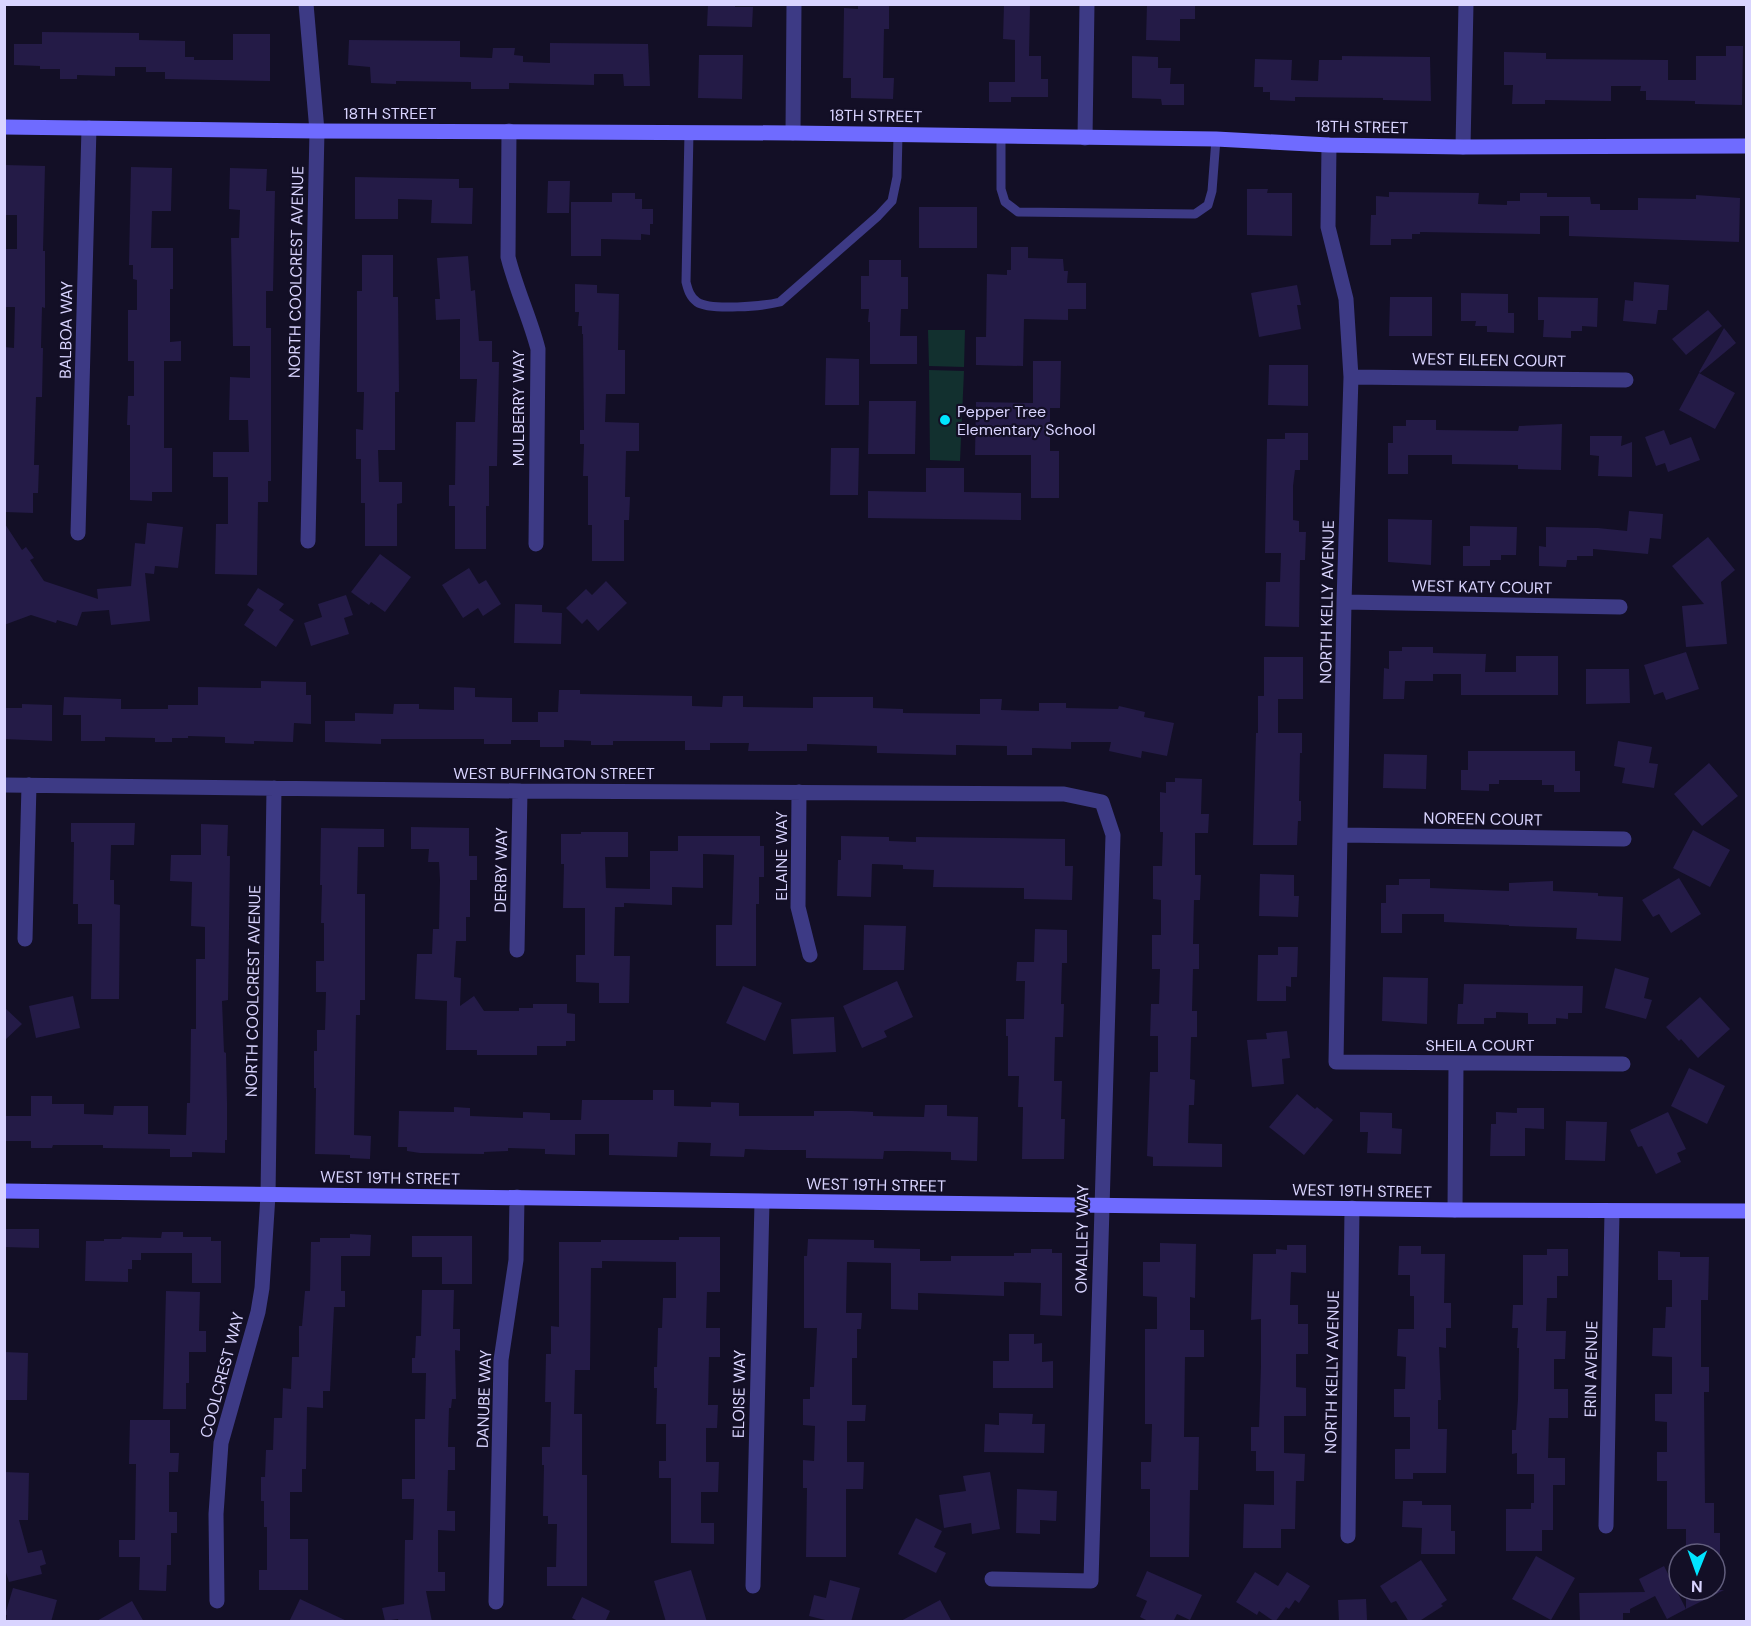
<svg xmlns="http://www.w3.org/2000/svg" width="1751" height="1626" font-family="'DM Sans',sans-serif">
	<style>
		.green { fill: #12302f }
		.building { fill: #241b47 }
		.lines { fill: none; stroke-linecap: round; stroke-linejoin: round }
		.lane { stroke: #3d3a85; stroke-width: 9 }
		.street { stroke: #3d3a85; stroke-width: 15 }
		.secondary { stroke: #6f6bff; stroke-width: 15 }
		.poi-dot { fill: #00e5ff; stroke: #130f26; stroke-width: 2 }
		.labels { text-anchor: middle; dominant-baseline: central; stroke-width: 4.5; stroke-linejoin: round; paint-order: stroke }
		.street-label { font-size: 16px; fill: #d9d4ff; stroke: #130f26 }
		.poi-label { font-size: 16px; fill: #d9d4ff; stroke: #130f26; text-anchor: start }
	</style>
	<rect width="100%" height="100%" fill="#130f26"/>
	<path class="green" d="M928,330H965L964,367L929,366Z
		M929,370L964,371L960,461L930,460Z"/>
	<path class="building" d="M708,4H735V7H753L752,27L707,26Z
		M858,4H889V29H884L883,78H894L893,99L851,98V78H843L844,8L858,9Z
		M1004,4H1030L1029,56H1041V79H1048V97H1011V102H989V82H1015V40L1003,39Z
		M1147,4H1195V19H1180V41L1146,40Z
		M42,32L139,33V40L185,41V57H194V60H233V34H270V81L165,79V72H146V67H115V76L77,75V79H60V69H40V66L14,65V44H42Z
		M349,40L460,41V57L492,58L493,48H515L514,55L523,56V62L550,63V43L648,44L650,86H624L623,74H594V85L509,83V89H471V82L396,81V84L371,83L370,67L348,65Z
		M1726,46H1743L1742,105L1695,104V101L1646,100V91H1640L1641,86H1611V101L1545,100V104H1512L1513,85H1504V52L1546,53V59L1668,60V80H1696V56H1726Z
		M699,55H743L742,99L698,98Z
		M1132,56L1158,57V68H1171L1170,84H1184V105H1162L1161,99L1132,98Z
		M1342,56L1430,57L1431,101L1383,100V98L1295,97V101L1270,100V92H1263V87H1254L1255,59L1292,60L1291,80L1318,81L1319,60H1342Z
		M4,165L45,166L43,251H45V308L42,307L41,348H43L42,397H36L34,465H39L38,493H33V513L5,512L4,347L14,348L15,307H4V249H17V215H4Z
		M131,167L172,168L171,211H152L151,248H173V289H170V342L181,341V361H164V448H172V492H152V501L130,500V425H127L128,396H134V361H128V310H137V280L133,279V265H129Z
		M230,168L267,169L266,191H275L273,291H266V328H271V481H268V502H258L257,575L215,574L216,524H228V477H213V452H249L248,420H229L230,377L250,378V346H233L231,238H239L240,210L229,209Z
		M355,177L459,179V188H473L472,224L431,223L432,200L398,199V219H355Z
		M548,181H570L569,213H547Z
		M1247,189H1268L1267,193H1292V236L1247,235Z
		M1389,192L1479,193L1478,204L1507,205V201H1520V193H1547V197H1590L1591,204H1600V210H1638V198L1696,199V195L1740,198L1739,242L1569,236V216H1540V234L1420,232V234H1412V239H1391V245H1370L1371,215H1376V196L1389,197Z
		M612,193H635V199H642V209H653V224H650V235L641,234V240L601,239V256H571V202H612Z
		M919,207H977V248H919Z
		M1011,247H1028V258L1063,259L1064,271H1068L1067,283H1086V309H1068V320L1024,319L1023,366L976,365V337H986L987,274L1007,275V270H1011Z
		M362,255H393V297H398L399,392H395V450H378L379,482H402V503L397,504V546H365V503H361V459H356V429L363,430L364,392H357V291H362Z
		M468,256L471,291L475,290L479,341H492V362H499L497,466H489V506H486V549H455V506H449V485H455L456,422H475L477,379H460V319L436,320L435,299H440L437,258Z
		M869,260H901V277H908V309H901L900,336H917V364H870V322H868L869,309H861V276H869Z
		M1634,282L1669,285L1667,310H1658L1656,324L1623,321L1625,300L1633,301Z
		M575,284L597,285V293L619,294L618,350H625V394H606L605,422L639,423V451H626L625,497H630L629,520H624V561H592V525H588V476H583L584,444H580V430H584L583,334H582V326H578L579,312H575Z
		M1297,285L1301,305H1297L1301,329L1259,337L1251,293Z
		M1461,293L1508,294V313H1514V333L1487,332V326H1475L1476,321H1461Z
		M1390,297H1432V336H1389Z
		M1538,297L1598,298L1597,327L1582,326V331H1571V338L1543,337L1544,320H1538Z
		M1708,310L1722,326L1686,355L1672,339Z
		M1724,328L1736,343L1700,373L1699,372Z
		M826,358L859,359V405H825Z
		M1033,361H1061L1060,408H1050V451H1059V498H1031V455H975L976,402L1033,403Z
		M1269,365H1308V406L1268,405Z
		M1699,373L1735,393L1715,429L1679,410Z
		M869,401H916L915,454H868Z
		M1406,420H1436V430L1518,431L1519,426L1562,424L1561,470L1518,469V465L1452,464V455H1408V474H1388V443H1393V426H1406Z
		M1664,430L1670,445L1691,437L1700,460L1668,472L1665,463L1656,466L1645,437Z
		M1285,433H1308V460H1300V470H1295L1293,486V520L1299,521V532H1306L1305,560H1300L1299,627L1265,626L1266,582H1280L1281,553H1265L1267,439H1285Z
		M1590,436H1622L1621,446L1632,442V477L1598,476L1599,456L1590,455Z
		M831,448H859L858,495H830Z
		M926,468H964V492L1021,493V520L868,518V491L926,492Z
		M1629,511L1663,514L1661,539L1650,538L1648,554L1593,549V556H1577V560H1567L1566,567L1539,566V546L1546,547V527L1598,528L1627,531Z
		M1388,519L1432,520L1431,565L1388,562Z
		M147,523L183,527L178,568L155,566L154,574L145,573L150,621L111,625L109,610L82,612L77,626L57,620L56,623L31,615L4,625L5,524L22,550L26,547L34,558L30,560L44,581L98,599L97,589L131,586L135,543L145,544Z
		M1470,526L1517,527L1516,555H1501V560H1490V566H1463V546H1470Z
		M1708,537L1735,570L1721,582L1727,644L1686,647L1682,606L1704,604L1672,566Z
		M380,554L411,577L385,612L371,602L369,605L351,592Z
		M469,568L479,584L486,580L501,604L483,616L478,608L463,618L442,585Z
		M606,581L627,603L598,631L587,619L582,624L566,608L586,589L592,595Z
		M258,588L284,604L279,610L294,620L276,647L244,625L254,610L247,605Z
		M346,595L353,615L344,618L349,634L311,646L304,623L322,617L318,604Z
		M515,604L542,605V612L562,613L561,644L514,643Z
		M1402,647H1433V653L1486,654L1485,672H1516V656H1558V695H1461V674H1433V681H1405L1404,699H1383L1384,668L1389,669V651H1402Z
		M1686,652L1699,689L1666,700L1663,692L1654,695L1644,665Z
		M1264,657H1303V699H1278V733H1302V753H1300L1299,801H1301V821H1298L1297,845H1253L1256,733H1258V696H1264Z
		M1586,669H1629L1630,703L1586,704Z
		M261,681L306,682V695H311V724L294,723L293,742L254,741V744L225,743V737L188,736V738H172V742H155V738L105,737V741H81V715H63L64,697L121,699V709H168V705H198V687L261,688Z
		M454,687L475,688V697L512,698V722H538V712H558L559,690H580V694L692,696V706L722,707L723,696H743V707L813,708V697H873V708L903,709V713L980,714V699H1002L1001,710L1039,711V703H1066V708L1118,709L1119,706L1145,712L1144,717L1174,723L1167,756L1142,751L1141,758L1109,751L1111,742H1071V749L1032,748V755H1007V746L956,745V755L877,753V746L807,744V751H748L749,743H710V750H685V741H613V745H591V741L564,740V747H540V740H511V744H484V739H381V744L325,742V721H355V713L393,714L394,704H419V709L454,710Z
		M22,704L52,705V741L4,739V708H22Z
		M1618,741L1652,747L1649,763L1658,764L1654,788L1622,783L1625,768L1614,766Z
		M1468,751H1575V771H1580V792H1554V785H1542V780H1499V784H1489V791L1461,790V770H1468Z
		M1384,754L1427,755L1426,789L1383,788Z
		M1709,763L1738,796L1702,826L1674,794Z
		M1175,778L1202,779L1201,814H1209L1208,833H1195V875H1201L1200,900H1194L1193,944H1199V969H1193L1192,1011H1197V1037H1191L1190,1079L1195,1080L1194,1105H1189L1188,1143L1222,1144V1167L1153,1166V1157L1147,1156L1150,1072H1158V1036H1150L1151,1004H1159L1160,969H1152V935H1161V900L1153,899V866H1162L1163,832H1160V792L1166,793V782H1175Z
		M71,823H135L134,845H111L110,880H114V904L120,905L119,999H91L92,924H78V904H73L74,842H71Z
		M201,824L228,825L227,856H230L228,1000L222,1001L224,1052L226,1053L227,1103V1140H225V1153L192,1152V1157H170V1149L103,1148V1145H53L52,1148H31V1141H4V1116H31V1096H52V1104H84V1114L113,1115L114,1106H148V1134L186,1135L187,1103H190L191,1029H196V959H205V927L191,926L192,882L170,881L171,855H201Z
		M411,827L469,828V856H477V880H470V917H466V941H456L454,977L461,978L460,1006L474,996L484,1011H519V1008H533V1004H567V1013L575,1014V1041H566V1046H537V1055H477V1050H446L447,1001L415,999L417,954H432L433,929H439L440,880L439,862H428L429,849H411Z
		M321,828L384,829V847H358L357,894H365V1000H360V1015H356L354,1135L371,1136L370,1159L350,1158V1155L315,1154L316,1088H314V1051H317V1030H325L326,992H316V961H324V923H321L322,885H320Z
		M1693,830L1730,850L1710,887L1673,868Z
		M581,832H628V857H605L606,888L650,889V851H678V836H760V846H764V877H759V904H756V966H716V925H732L734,855L703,854V888L672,887V905L624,903V907H615L614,956H630L629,1003H599V983L576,982V955H585V908H563L564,864H561V834H581Z
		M841,836L889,837V841L916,842V837L1065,839V866H1073L1072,900L1024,899V888L933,887L934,870L903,869V865L872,864L871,897L837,896L838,860H841Z
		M1260,874L1294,875V896H1299L1298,917L1259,916Z
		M1679,878L1701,914L1671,933L1659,914L1653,917L1642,900Z
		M1399,879H1430V888L1509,891V883L1553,881V891L1598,893V896L1623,897L1621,941L1576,939L1577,928L1509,926V925L1444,922V914H1402V933H1381V903H1386V885H1399Z
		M864,925L906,926L904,970H863Z
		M1035,929L1067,930V963H1062L1061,1004H1064L1063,1037H1055L1054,1081H1062L1061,1119H1065L1064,1159H1022L1023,1107H1018L1019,1076H1008V1036H1006V1019H1024L1025,981H1016L1017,962H1034Z
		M1278,947H1298L1297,977H1291V987L1286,986V1001H1257L1258,955H1278Z
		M1615,968L1649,978L1644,998L1652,1000L1646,1019L1605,1008Z
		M1383,977L1428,978L1427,1024L1382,1021Z
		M897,981L913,1017L884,1031L887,1037L862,1048L843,1006Z
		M1464,984L1583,986L1582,1013H1568V1019L1556,1018V1024H1528V1013L1496,1012V1018H1484V1024H1457L1458,1004H1463Z
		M743,986L782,1003L765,1041L726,1023Z
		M73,996L80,1028L36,1038L29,1006Z
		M1700,997L1730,1029L1698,1058L1681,1039L1679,1041L1666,1027Z
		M4,1007L22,1024L4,1041Z
		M834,1017L836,1052L793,1054L791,1019Z
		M1287,1031L1290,1058L1282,1059L1284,1084L1252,1087L1247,1040L1267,1039L1266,1033Z
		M1689,1068L1725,1086L1707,1124L1671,1106Z
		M653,1090H674V1106L711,1107V1102L739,1103V1116H814V1111H852L873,1112V1116L924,1117L925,1105H947V1116L978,1117L977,1161L951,1160V1152L907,1151H884L883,1159L806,1158V1150H769L745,1149L744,1157L710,1156L711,1143L678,1142L677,1157L609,1155V1134H575V1155L545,1154V1149L508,1148V1151L484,1152V1154L420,1153L407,1151V1147H398L399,1111L454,1112V1107L470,1108V1116L523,1118V1112L550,1113V1120H581L582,1100H653Z
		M1297,1094L1315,1109L1317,1107L1333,1120L1304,1155L1269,1127Z
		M1517,1108H1544V1129L1525,1128V1156H1490L1491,1124H1496V1112L1517,1113Z
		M1360,1112L1392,1113V1128L1402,1129L1401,1154L1367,1153L1368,1132H1360Z
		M1668,1112L1686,1149L1677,1153L1681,1162L1656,1174L1642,1146L1638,1147L1630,1130Z
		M1566,1121L1607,1122L1605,1161L1565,1160Z
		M4,1229H39V1248L4,1247Z
		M162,1232H183V1237H211V1241H221V1283H192V1253H141V1260H132V1269H128V1282L85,1281L86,1241H104V1239H121L122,1237L161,1238Z
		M350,1234L371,1235L370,1256H341V1291H345V1307H334L330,1391H323V1408L307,1407L306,1469H302V1492H290V1539H308V1590H259V1570H267V1527H264V1501H261V1477H265L266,1450H273L274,1418H282L283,1388L291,1389L292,1357H299V1326H302L305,1291H310L311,1242H320V1238H350Z
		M412,1236H472V1284H442V1257H412Z
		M679,1237H720V1292H707L706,1328H720V1357H709L708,1405H718L717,1428H706V1462H719L718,1492H701V1523H714V1544L671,1543V1478H659V1461H666V1424H656L657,1388H654V1367H657L658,1328H662L663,1298H676V1262L602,1261V1268H591L590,1370H575L574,1414H582V1475H587V1586H547V1567H556L557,1524H548V1516H543L544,1465H542V1447H550L551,1402H545L546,1354H551V1326L559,1327V1242H601V1240H679Z
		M808,1239L874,1240V1248L920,1249V1261H951V1256H1014V1253H1031V1249H1052V1253H1062V1316L1040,1315L1041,1283L1004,1282V1296L918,1293V1310L891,1309V1263L847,1262L846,1313H862L861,1329H857V1358H852V1405H866L865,1421H847V1462H864L863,1489H846V1557H806L807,1488H803V1460L814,1461L815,1426L803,1425V1399H810V1387H814L817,1328H804V1256H807Z
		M1160,1243L1196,1244L1195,1298L1190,1297V1330H1204V1357H1185L1184,1437H1199L1198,1490H1190L1189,1557H1150V1489H1141V1462H1151L1152,1424H1145V1329H1157V1297L1143,1296V1262H1160Z
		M1287,1245H1306V1273L1291,1272L1290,1305H1298V1324H1308V1354H1296V1387L1306,1388V1416H1284V1453L1305,1454L1304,1481H1296L1295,1529H1281V1548H1243L1244,1504L1274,1505V1471H1256V1451H1251V1427H1259L1261,1366V1319L1251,1320L1253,1254H1276V1249L1287,1250Z
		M1399,1246H1421V1254H1445L1444,1303H1451V1328H1446V1348L1439,1347L1441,1400H1438V1429H1447L1446,1473H1413V1479H1395V1449H1410V1417H1394V1389H1405L1406,1357L1397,1356L1398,1329H1414V1296H1410V1275H1398Z
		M1547,1249H1568V1276H1557V1298H1547L1546,1331H1566L1565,1359H1554V1389H1568V1418H1549L1548,1458H1565V1485H1553V1530H1542V1551H1506V1509H1531V1503H1534V1474H1517V1453L1512,1454V1430H1516L1518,1399L1519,1348H1517L1518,1328H1512L1513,1305H1523V1255H1547Z
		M1658,1251L1680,1252V1257H1709L1708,1300H1701V1367H1709V1392H1704L1705,1503H1714V1533H1720V1554H1686V1529H1667V1481H1657V1452H1667V1422L1655,1421V1394H1672V1357L1652,1356L1653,1328H1665L1666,1307H1672V1280H1658Z
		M422,1290H454L453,1329H460V1351L455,1350L456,1399H452L451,1408H449L448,1447H455V1470H448L447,1511H455V1531L438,1530V1572H445V1591H426L432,1622H399L398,1619L385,1621L382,1608L404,1604L405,1540H413L414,1499H402V1479H415V1419H425L426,1373H412V1358H415L416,1336H421Z
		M166,1291L200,1292L199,1331H206V1352H189V1383H186V1409H163Z
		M1009,1334H1034V1344L1042,1343V1362L1053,1361V1388H993V1361H1009Z
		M4,1352L28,1353L27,1400H4Z
		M999,1413L1033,1414L1032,1424H1045L1044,1453L984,1452L985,1424L999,1425Z
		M130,1420H170V1453H179L178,1472H169V1512H177V1533H171V1565H167L166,1591L139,1590L140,1557H119V1540H135L136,1464H129Z
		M4,1472L29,1473L28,1520H19L28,1553L42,1550L46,1564L40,1566L42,1574L9,1582L4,1566Z
		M990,1472L1000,1529L972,1534L971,1523L944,1528L939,1495L966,1491L963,1476Z
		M1017,1489L1057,1491L1056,1521L1040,1520V1534L1016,1533Z
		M1403,1501H1422V1505H1451V1531H1455V1554H1421L1422,1528L1402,1527Z
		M916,1518L942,1531L934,1547L946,1553L936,1573L898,1554Z
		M1536,1556L1575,1578L1551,1620L1512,1599Z
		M1421,1560L1447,1600L1441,1604L1443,1606L1418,1622H1409L1396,1601L1391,1603L1380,1586Z
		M1664,1566L1686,1609L1667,1619L1655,1596L1630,1609V1613H1623V1622H1580L1579,1593L1645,1592L1639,1579Z
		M691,1570L707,1622H666L654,1581Z
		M1147,1571L1202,1595L1190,1620L1177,1614L1173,1622H1150L1140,1617L1147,1601L1136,1596Z
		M1255,1572L1278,1586L1287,1572L1310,1586L1299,1603L1295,1600L1289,1609L1286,1607L1275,1622L1259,1611L1257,1615L1236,1602Z
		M830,1580L860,1588L851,1622H833L809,1616L814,1595L826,1598Z
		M13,1588L57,1600L51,1622H6L7,1615H5Z
		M1686,1590H1724L1686,1609Z
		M582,1597L610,1611L605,1622H580L572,1618Z
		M300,1599L349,1622H289Z
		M1366,1599L1367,1620L1339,1622L1338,1600Z
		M940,1600L952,1622H899Z
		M132,1601L144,1622H95Z"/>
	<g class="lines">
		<path class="lane" d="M689,132L686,282C688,290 690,297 697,302C710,311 764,306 780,302L878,216L892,201L897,177L898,135
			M1001,137V189L1005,202L1018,212L1195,214L1208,205L1212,191L1216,139"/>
		<path class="street" d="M306,4L317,131L308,541
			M509,131L508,257C516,289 530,318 538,349L536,544
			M793,133L794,4
			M1085,138L1087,4
			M1329,145L1328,227L1346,299L1351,377L1344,602L1336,1062L1623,1064
			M1463,147L1466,4
			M1351,377L1626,380
			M78,533L89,128
			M1344,602L1620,607
			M4,785L520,791L1064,794L1102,802L1113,835L1091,1581L992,1579
			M799,792L798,907L810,955
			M1341,835L1624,839
			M25,939L29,785
			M517,950L520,791
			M1455,1210L1456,1063
			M1606,1526L1612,1212
			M1348,1536L1352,1208
			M753,1586L762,1202
			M217,1601L216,1514L221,1443L258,1312L262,1288L268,1195L274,788
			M496,1602L501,1360L516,1260L517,1197"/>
		<path class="secondary" d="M4,127L317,131L793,133L1216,139L1329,145L1463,147L1746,146
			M4,1191L1455,1210L1746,1211"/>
	</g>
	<circle class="poi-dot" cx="945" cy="420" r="6"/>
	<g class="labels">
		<g class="street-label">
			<text x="390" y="113">18TH STREET</text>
			<text transform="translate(876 116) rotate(1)">18TH STREET</text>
			<text transform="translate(1362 127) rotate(1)">18TH STREET</text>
			<text transform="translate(296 272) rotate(-89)">NORTH COOLCREST AVENUE</text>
			<text transform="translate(66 330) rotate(-89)">BALBOA WAY</text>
			<text transform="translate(1489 360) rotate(1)">WEST EILEEN COURT</text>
			<text transform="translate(518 408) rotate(-90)">MULBERRY WAY</text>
			<text transform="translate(1482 587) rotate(1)">WEST KATY COURT</text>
			<text transform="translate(1327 602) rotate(-89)">NORTH KELLY AVENUE</text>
			<text x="554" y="773">WEST BUFFINGTON STREET</text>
			<text transform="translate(1483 819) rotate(1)">NOREEN COURT</text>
			<text transform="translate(781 856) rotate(-90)">ELAINE WAY</text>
			<text transform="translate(501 870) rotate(-89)">DERBY WAY</text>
			<text transform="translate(253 991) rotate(-89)">NORTH COOLCREST AVENUE</text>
			<text x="1480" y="1045">SHEILA COURT</text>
			<text transform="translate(390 1178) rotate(1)">WEST 19TH STREET</text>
			<text transform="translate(876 1185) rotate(1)">WEST 19TH STREET</text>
			<text transform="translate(1362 1191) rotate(1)">WEST 19TH STREET</text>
			<text transform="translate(1082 1239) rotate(-89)">OMALLEY WAY</text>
			<text transform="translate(1591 1369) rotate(-89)">ERIN AVENUE</text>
			<text transform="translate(1332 1372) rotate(-89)">NORTH KELLY AVENUE</text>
			<text transform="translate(222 1375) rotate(-75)">COOLCREST WAY</text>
			<text transform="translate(739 1394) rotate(-89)">ELOISE WAY</text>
			<text transform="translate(484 1399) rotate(-88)">DANUBE WAY</text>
		</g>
		<g class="poi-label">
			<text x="957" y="411">Pepper Tree<tspan x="957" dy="18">Elementary School</tspan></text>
		</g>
	</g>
	<rect width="1751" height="1626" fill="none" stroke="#d9d4ff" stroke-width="12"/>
	<g transform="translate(1697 1572) rotate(181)"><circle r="28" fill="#130f26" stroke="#625e7d" stroke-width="1.5"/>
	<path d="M0-4.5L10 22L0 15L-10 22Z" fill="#00e5ff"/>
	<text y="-9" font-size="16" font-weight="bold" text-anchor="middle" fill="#d9d4ff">N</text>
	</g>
</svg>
